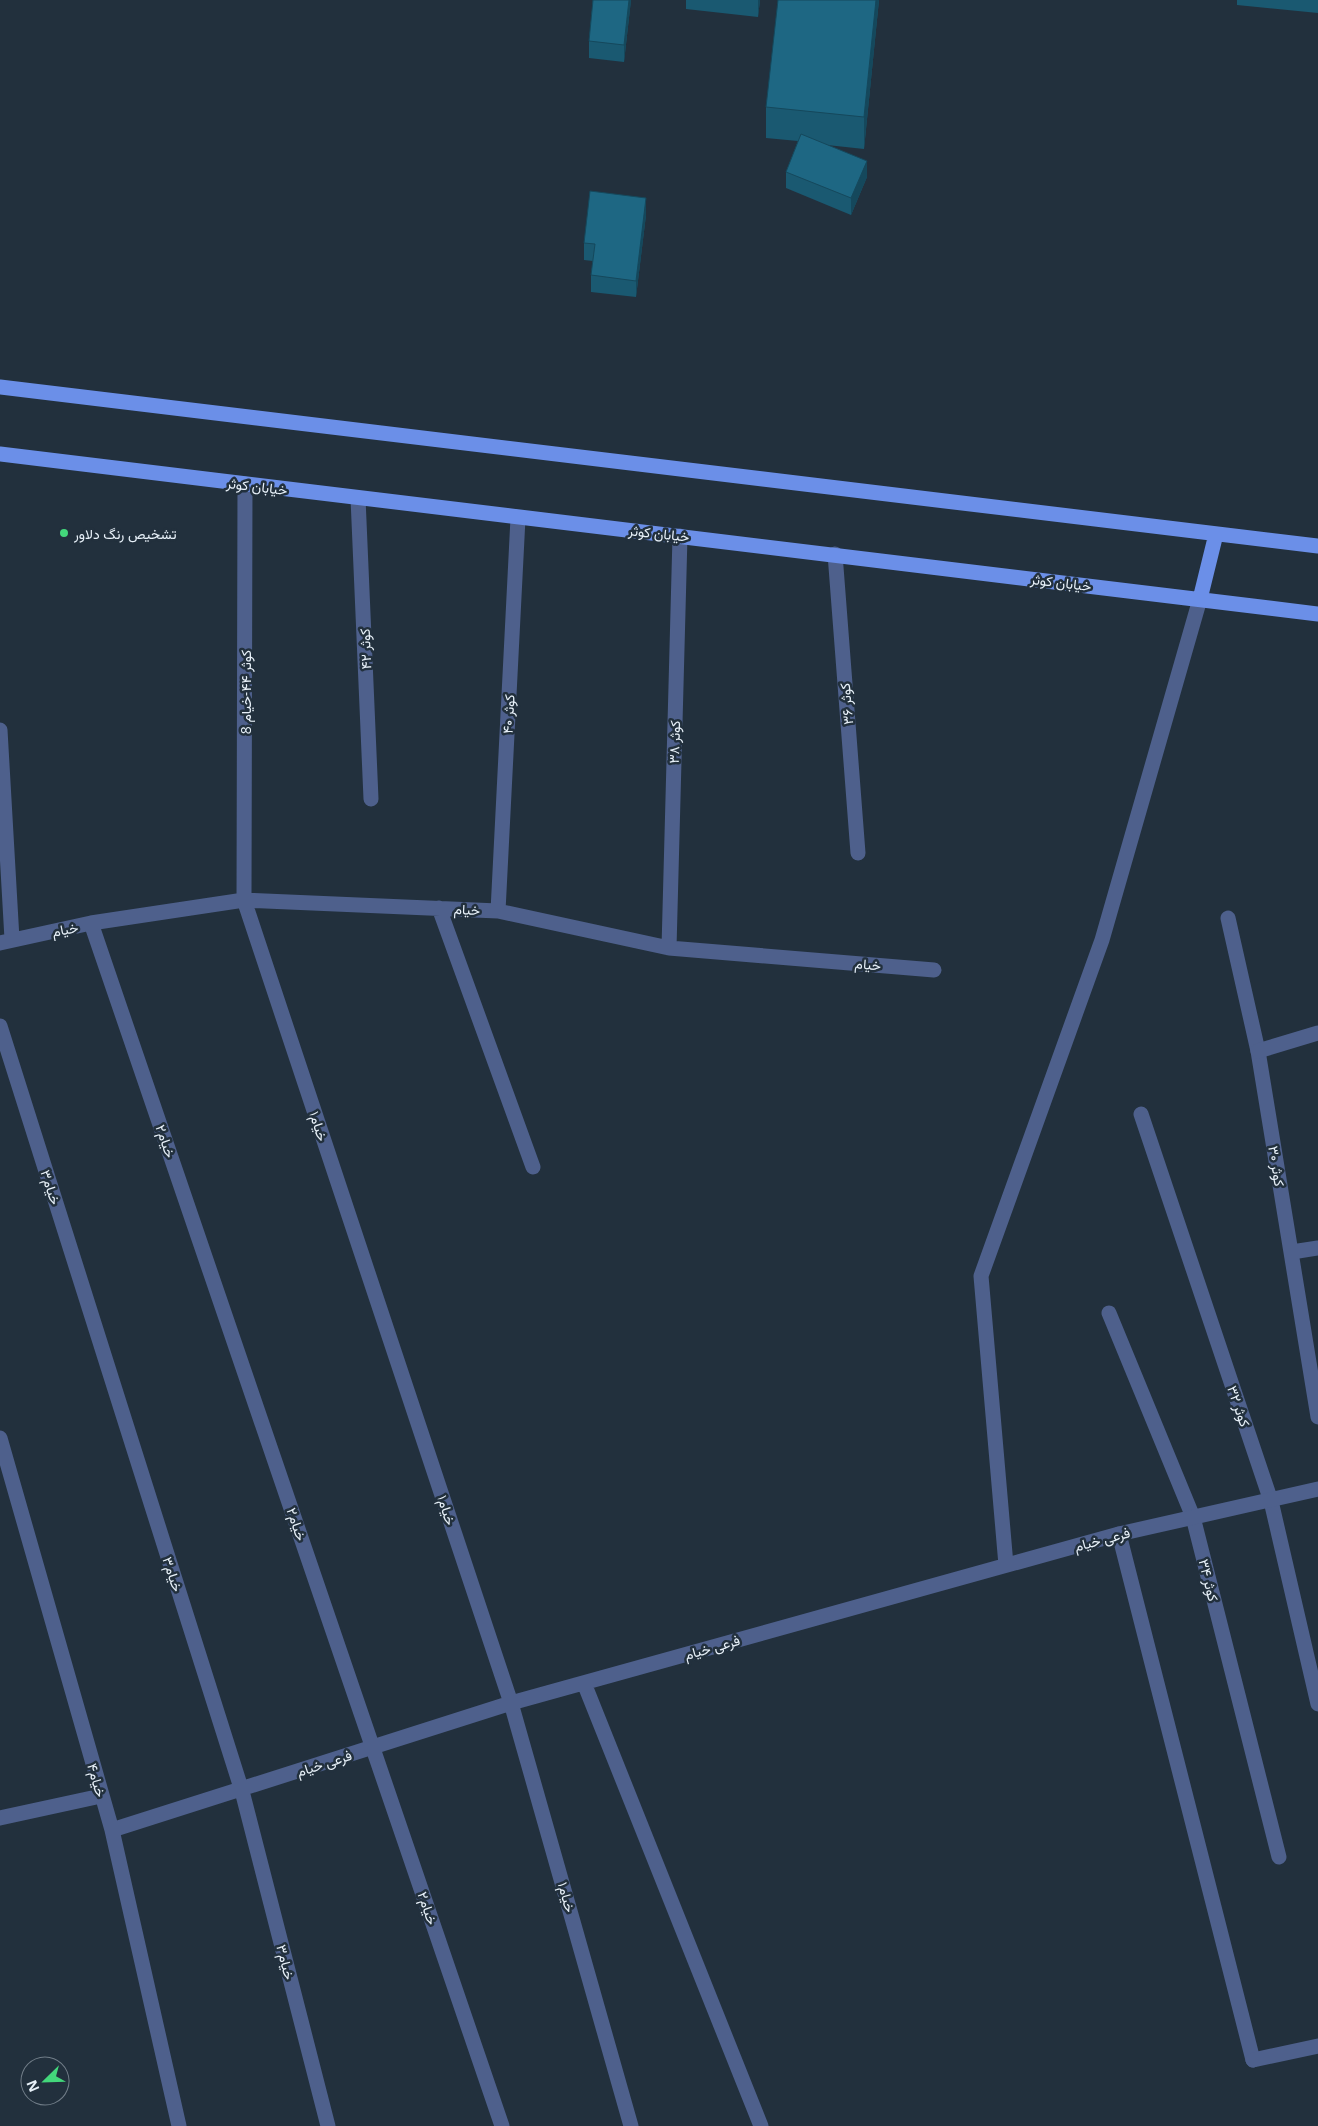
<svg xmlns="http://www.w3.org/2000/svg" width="1318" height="2126" font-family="'Open Sans',Vazirmatn,sans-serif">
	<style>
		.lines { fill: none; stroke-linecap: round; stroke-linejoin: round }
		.lane { stroke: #4e608c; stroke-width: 15 }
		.street { stroke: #4e608c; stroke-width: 15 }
		.primary { stroke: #6b8fe8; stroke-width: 15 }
		.wall { fill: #1a5971 }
		.shaded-wall { fill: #15485c }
		.building { fill: #1e6783; stroke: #15485c }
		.poi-dot { fill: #43d77b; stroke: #22303d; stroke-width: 2 }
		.labels { text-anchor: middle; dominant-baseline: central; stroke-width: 5; stroke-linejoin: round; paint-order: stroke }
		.street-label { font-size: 14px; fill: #e8f1f9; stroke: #22303d }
		.poi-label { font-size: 14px; fill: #e8f1f9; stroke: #22303d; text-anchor: start }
	</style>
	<rect width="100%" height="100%" fill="#22303d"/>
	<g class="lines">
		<path class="lane" d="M1228,918L1258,1051L1318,1417
			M1141,1114L1271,1501L1318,1704
			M1292,1252L1318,1248
			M1109,1313L1193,1517L1279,1857
			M1119,1534L1253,2060"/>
		<path class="street" d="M245,484L244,900L511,1703L631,2126
			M358,498L371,799
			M835,554L858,853
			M0,730L12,939
			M439,908L533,1167
			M498,911L518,518
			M91,923L502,2126
			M0,943L91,923L244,900L498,911L669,948L934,970
			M669,948L680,536
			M0,1026L242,1791L328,2126
			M1258,1051L1318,1033
			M0,1438L112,1830L179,2126
			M1006,1565L981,1276L1102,940L1200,599
			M584,1683L761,2126
			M0,1818L101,1796
			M112,1830L511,1703L1119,1534L1318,1489
			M1253,2060L1318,2046"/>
		<path class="primary" d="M0,387L1318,546
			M0,454L1318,614
			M1200,599L1216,534"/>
	</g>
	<path class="wall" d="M593,0H631L624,62L589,58V41Z
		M686,0H760L758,17L686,9Z
		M879,0L864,149L827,145L867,177L851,215L786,188V172L798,141L766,138V107Z
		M1237,0H1318V13L1237,5Z
		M646,215L636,297L591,292V275L593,261L584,260V243Z"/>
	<path class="shaded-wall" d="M629,0H631L624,62V45Z
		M758,0H760L758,17Z
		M876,0H879L864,149V117Z
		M867,161V177L851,215V198Z
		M646,198V215L636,297V281Z"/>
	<path class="building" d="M593,0H629L624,45L589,41Z
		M778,0H876L864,117L766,107Z
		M801,134L867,161L851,198L786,172Z
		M590,191L646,198L636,281L591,275L595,244L584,243Z"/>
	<circle class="poi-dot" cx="64" cy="533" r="5"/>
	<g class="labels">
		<g class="street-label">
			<text transform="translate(257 486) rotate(7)">خیابان کوثر</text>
			<text transform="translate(659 533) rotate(6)">خیابان کوثر</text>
			<text transform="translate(1061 582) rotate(7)">خیابان کوثر</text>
			<text transform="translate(365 649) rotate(-92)">کوثر ۴۲</text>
			<text transform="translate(245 692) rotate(-90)">کوثر ۴۴-خیام 8</text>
			<text transform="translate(846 704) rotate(-95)">کوثر ۳۶</text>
			<text transform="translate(508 714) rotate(-87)">کوثر ۴۰</text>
			<text transform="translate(674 742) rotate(-88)">کوثر ۳۸</text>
			<text transform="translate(467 909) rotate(3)">خیام</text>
			<text transform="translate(65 929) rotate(-11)">خیام</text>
			<text transform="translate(868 964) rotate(5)">خیام</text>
			<text transform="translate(319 1126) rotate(72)">خیام۱</text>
			<text transform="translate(166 1141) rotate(71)">خیام۲</text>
			<text transform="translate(1277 1166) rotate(81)">کوثر ۳۰</text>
			<text transform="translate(51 1187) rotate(72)">خیام۳</text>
			<text transform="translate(1239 1406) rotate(71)">کوثر ۳۲</text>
			<text transform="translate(447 1510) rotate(72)">خیام۱</text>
			<text transform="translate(297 1524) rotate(71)">خیام۲</text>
			<text transform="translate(1102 1539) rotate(-15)">فرعی خیام</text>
			<text transform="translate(173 1574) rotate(72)">خیام۳</text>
			<text transform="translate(1209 1580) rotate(76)">کوثر ۳۴</text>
			<text transform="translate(712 1647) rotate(-16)">فرعی خیام</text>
			<text transform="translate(324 1763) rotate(-18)">فرعی خیام</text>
			<text transform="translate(97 1780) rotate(74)">خیام۴</text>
			<text transform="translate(567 1897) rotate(74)">خیام۱</text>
			<text transform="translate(428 1908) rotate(71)">خیام۲</text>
			<text transform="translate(286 1962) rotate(76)">خیام۳</text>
		</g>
		<g class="poi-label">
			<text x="74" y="533">تشخیص رنگ دلاور</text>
		</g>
	</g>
	<g transform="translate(45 2081) rotate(247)"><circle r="24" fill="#22303d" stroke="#717d88"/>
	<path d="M0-4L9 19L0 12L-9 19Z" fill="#43d77b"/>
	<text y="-8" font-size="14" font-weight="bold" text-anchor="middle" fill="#e8f1f9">N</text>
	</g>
</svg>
